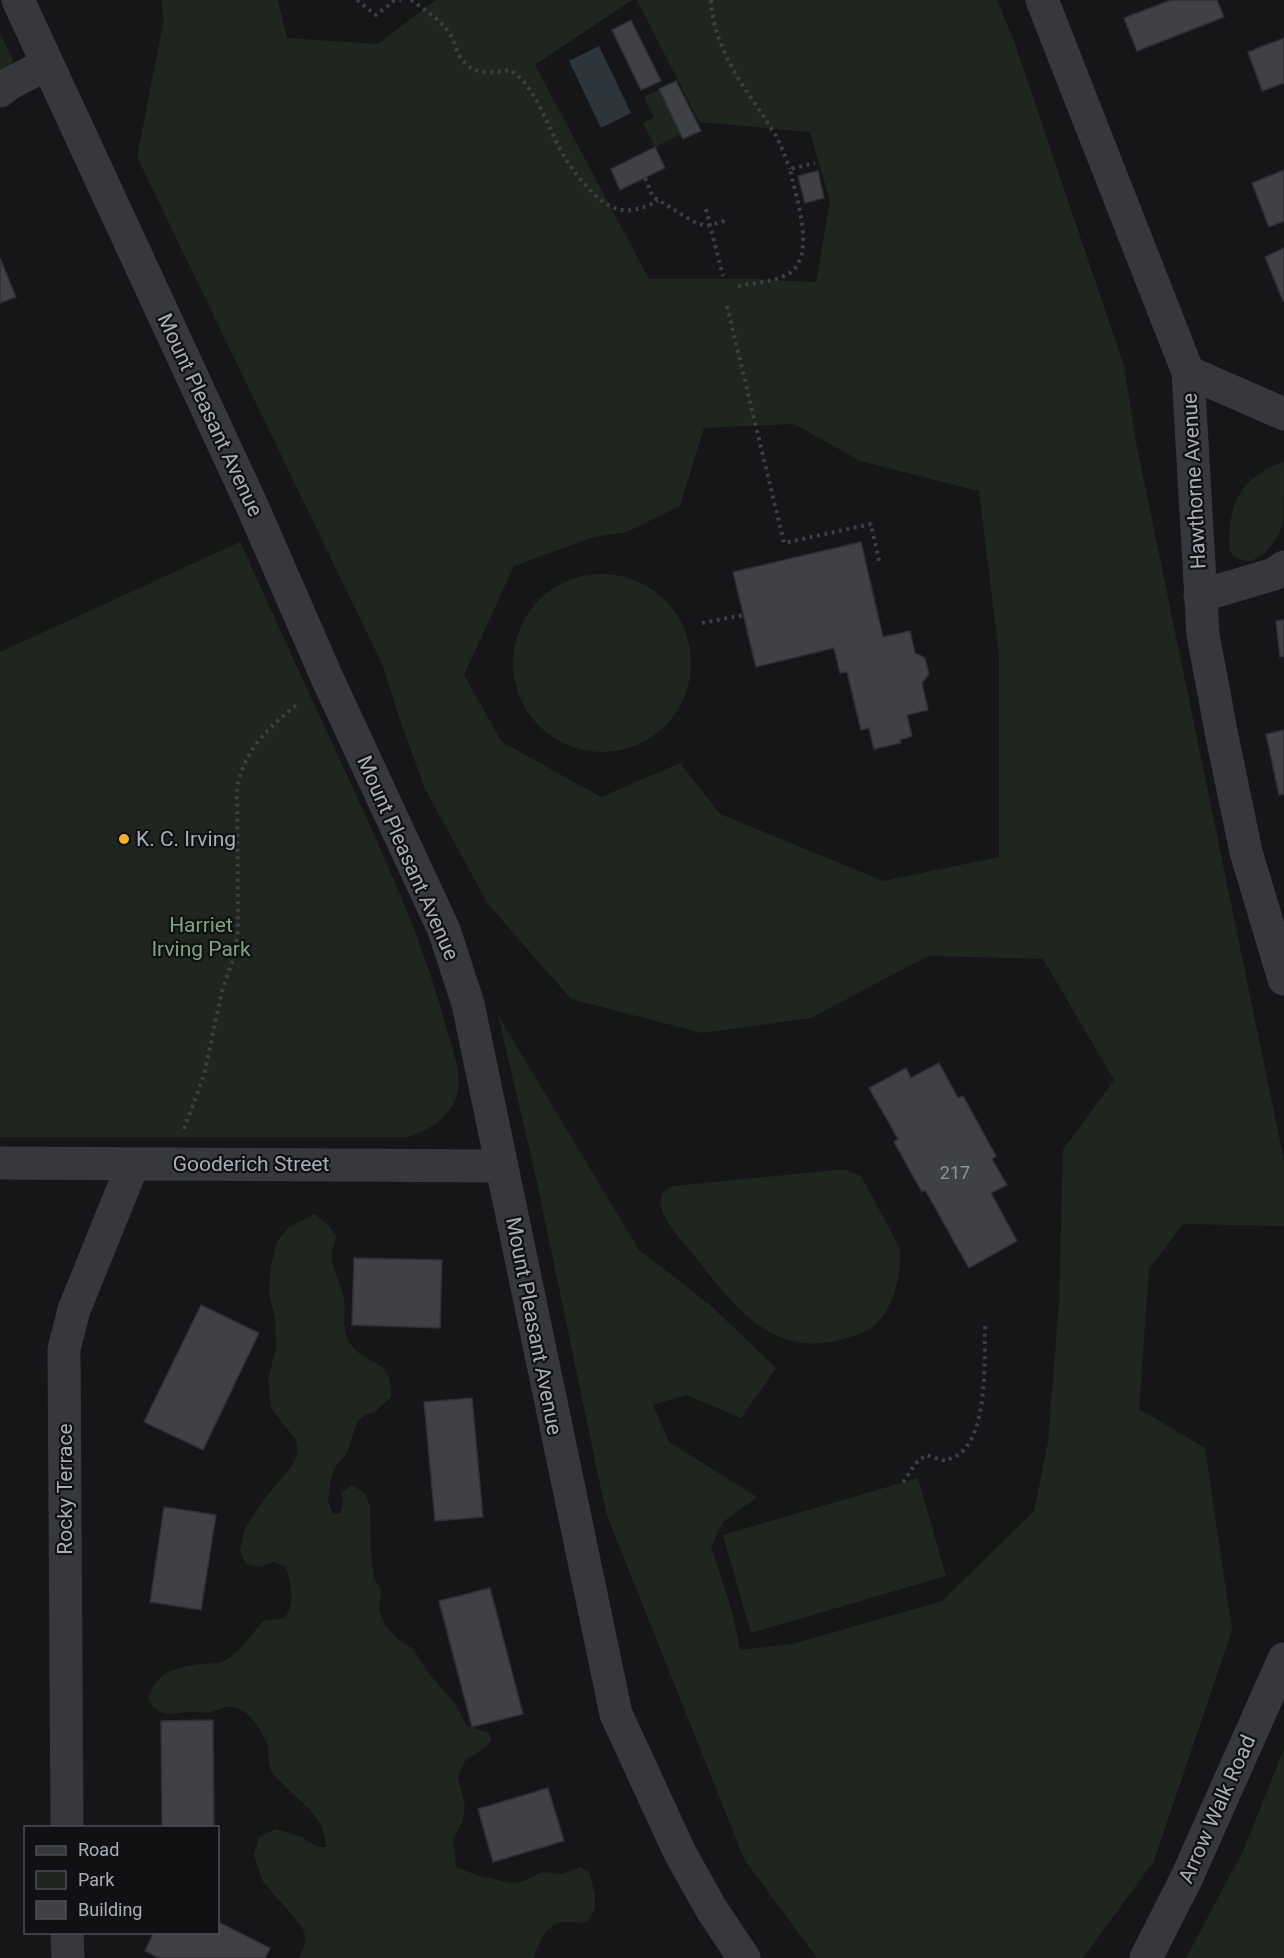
<svg xmlns="http://www.w3.org/2000/svg" width="1284" height="1958" font-family="Roboto,sans-serif">
	<style>
		.green { fill: #1e261f; fill-rule: evenodd }
		.water { fill: #2c353c }
		.building { fill: #404145; stroke: #303034; stroke-width: 1.5 }
		.lines { fill: none; stroke-linecap: round; stroke-linejoin: round }
		.path { stroke: #3d3f44; stroke-width: 4; stroke-dasharray: 3 4.5; stroke-linecap: butt }
		.minor { stroke: #37383d; stroke-width: 33 }
		.poi-dot { fill: #f2b134; stroke: #111113; stroke-width: 2 }
		.labels { text-anchor: middle; dominant-baseline: central; stroke-width: 4.5; stroke-linejoin: round; paint-order: stroke }
		.number-label { font-size: 18px; fill: #8e929b }
		.street-label { font-size: 21px; fill: #a8adb8; stroke: #111113 }
		.poi-label { font-size: 21px; fill: #a8adb8; stroke: #111113; text-anchor: start }
		.park-label { font-size: 21px; fill: #7fa381; stroke: #111113 }
	</style>
	<rect width="100%" height="100%" fill="#161618"/>
	<path class="green" d="M161,0H278L287,38L378,44L436,0H632L535,65L649,279H751L816,282L830,201L810,132L699,122L637,0H997L1015,44L1124,366L1136,442L1284,1161V1226L1183,1224L1149,1269L1139,1409L1205,1448L1232,1630L1154,1861L1083,1958H817L744,1859L606,1513L535,1173L498,1015L639,1250L709,1304L776,1368L741,1418L686,1395L653,1405L669,1442L757,1497L723,1522L711,1547L732,1611L740,1650L793,1644L942,1601L1034,1511L1048,1442L1059,1303L1063,1150L1114,1080L1043,959L928,956L811,1018L702,1033L571,999L488,904L425,789L399,717L383,666L137,157L164,19ZM794,424L860,461L979,491L999,654V857L883,881L720,814L680,763L601,797L502,742L464,675L514,566L594,537L627,532L680,506L704,428Z
		M0,33L13,59L10,67L0,75Z
		M659,89L681,134L655,147L643,123L654,117L644,97Z
		M1284,462C1284,477 1284,512 1283,524C1275,546 1252,576 1230,552C1226,508 1239,476 1284,462Z
		M240,542C277,623 314,704 352,786C387,864 423,940 445,1023C450,1043 461,1068 458,1089C455,1114 430,1131 408,1137H0V652Z
		M513 663a89 89 0 1 1 178 0a89 89 0 1 1-178 0Z
		M836,1170H845L861,1176L900,1248C902,1275 892,1320 864,1332C780,1367 741,1316 694,1255C684,1243 663,1221 661,1206C659,1195 665,1189 674,1186Z
		M315,1214L329,1226L336,1236C335,1243 331,1252 332,1259C334,1273 342,1286 344,1300C346,1314 341,1330 349,1342C368,1370 392,1354 391,1397L376,1411L364,1416L357,1422L347,1453L336,1466L331,1478L328,1500L333,1514L340,1513L343,1505L342,1492L352,1485L365,1493L370,1506L371,1553L374,1578L381,1590L379,1610L386,1627L398,1639L414,1650L430,1675L456,1705L467,1726L489,1733L492,1740L487,1746L465,1761L458,1777L465,1806L462,1823L453,1838L456,1867L479,1876L511,1883L521,1882L542,1872L562,1874L580,1867L589,1872L595,1894V1909L587,1922C577,1924 571,1921 563,1922C547,1923 537,1945 534,1958H299L306,1942L304,1931L295,1918L263,1882L254,1855L259,1837L276,1829L302,1837L317,1847H326C326,1811 289,1797 271,1770C267,1763 269,1755 268,1747C263,1732 250,1710 233,1707C226,1706 218,1710 211,1712C202,1713 196,1712 188,1712C168,1713 160,1719 148,1699C157,1671 174,1668 201,1664C209,1663 217,1664 224,1661C240,1653 252,1633 263,1621L285,1618C296,1601 291,1585 286,1567L274,1562L260,1567L246,1564L240,1551L245,1528L265,1498L292,1466L298,1453L296,1440L271,1408L268,1380L276,1348L275,1318L269,1293L271,1266L277,1242L288,1228Z
		M918,1478L946,1576L751,1633L723,1535Z
		M1284,1749V1958H1186L1244,1849Z"/>
	<path class="water" d="M599,46L631,113L601,128L569,61Z"/>
	<path class="building" d="M1171,0H1217L1224,17L1137,51L1124,18Z
		M631,20L661,81L641,90L612,30Z
		M1284,38V83L1262,91L1248,52Z
		M676,81L701,131L683,139L659,89Z
		M655,147L665,168L620,190L611,169Z
		M1284,170V221L1269,227L1252,183Z
		M818,171L824,198L805,203L798,176Z
		M1284,248V301H1283L1265,257Z
		M0,258L16,297L0,303Z
		M861,542L883,637L910,631L915,653L925,658L929,674L922,683L928,710L907,715L912,736L900,740L901,743L874,749L869,728L861,730L847,672L840,673L834,648L756,667L733,572Z
		M1284,620V656L1280,657L1276,621Z
		M1284,730V794L1279,795L1266,734Z
		M939,1063L958,1098L963,1096L996,1156L992,1159L1007,1185L991,1193L1017,1241L969,1268L925,1190L922,1192L894,1142L898,1139L869,1088L906,1068L911,1078Z
		M354,1258L442,1260L440,1328L352,1325Z
		M201,1305L259,1333L203,1450L144,1422Z
		M472,1398L483,1517L435,1521L424,1402Z
		M164,1507L216,1515L201,1610L150,1602Z
		M490,1588L523,1714L472,1727L439,1601Z
		M213,1720L214,1828H162L161,1721Z
		M548,1788L564,1841L493,1862L478,1809Z
		M218,1922L270,1948L265,1958H159L145,1951L154,1932H218Z"/>
	<g class="lines">
		<path class="path" d="M357,0L376,15L394,1L401,0
			M411,0C425,10 440,19 450,34C454,40 455,49 459,55C470,75 490,74 509,70C534,82 548,127 561,151C569,166 580,179 592,192C614,214 630,215 658,201
			M711,0C713,51 749,93 775,134C781,145 785,157 790,169
			M645,178L653,197L696,223L707,226L728,220
			M706,209L723,276
			M738,286C754,283 774,282 788,274C818,257 795,195 790,169L815,163
			M727,306L784,543L871,524L880,565
			M702,623L744,615
			M184,1129L204,1075L222,991L234,957L238,931L237,787C245,749 269,726 299,703
			M903,1482L917,1462L926,1455L945,1461C949,1459 954,1457 958,1455C989,1434 984,1357 985,1323"/>
		<path class="minor" d="M18,0L253,508L328,680L444,930L468,1004L616,1714L680,1853L712,1910L744,1958
			M1042,0L1188,372L1203,635L1221,731L1246,852L1284,979
			M0,91L9,84L47,64
			M1188,372L1284,414
			M1200,596L1274,574L1284,567
			M0,1163L502,1166
			M67,1828L64,1349L74,1310L133,1164
			M67,1932L68,1958
			M1146,1958L1187,1877L1284,1659"/>
	</g>
	<circle class="poi-dot" cx="124" cy="839" r="6"/>
	<g class="labels">
		<g class="number-label">
			<text x="955" y="1172">217</text>
		</g>
		<g class="street-label">
			<text transform="translate(210 415) rotate(65)">Mount Pleasant Avenue</text>
			<text transform="translate(1194 481) rotate(-93)">Hawthorne Avenue</text>
			<text transform="translate(408 858) rotate(66)">Mount Pleasant Avenue</text>
			<text x="251" y="1164">Gooderich Street</text>
			<text transform="translate(534 1326) rotate(79)">Mount Pleasant Avenue</text>
			<text transform="translate(65 1489) rotate(-90)">Rocky Terrace</text>
			<text transform="translate(1217 1809) rotate(-66)">Arrow Walk Road</text>
		</g>
		<g class="poi-label">
			<text x="136" y="839">K. C. Irving</text>
		</g>
		<g class="park-label">
			<text x="201" y="925">Harriet<tspan x="201" dy="24">Irving Park</tspan></text>
		</g>
	</g>
	<rect x="24" y="1826" width="195" height="108" fill="#111113" stroke="#4d4f55" stroke-width="1.5"/>
	<rect x="36" y="1846" width="30" height="9" fill="#37383d" stroke="#4d4f55" stroke-width="1.5"/>
	<text x="78" y="1856" font-size="18" fill="#a8adb8">Road</text>
	<rect x="36" y="1871" width="30" height="18" fill="#1e261f" stroke="#4d4f55" stroke-width="1.5"/>
	<text x="78" y="1886" font-size="18" fill="#a8adb8">Park</text>
	<rect x="36" y="1901" width="30" height="18" fill="#404145" stroke="#4d4f55" stroke-width="1.5"/>
	<text x="78" y="1916" font-size="18" fill="#a8adb8">Building</text>
</svg>
